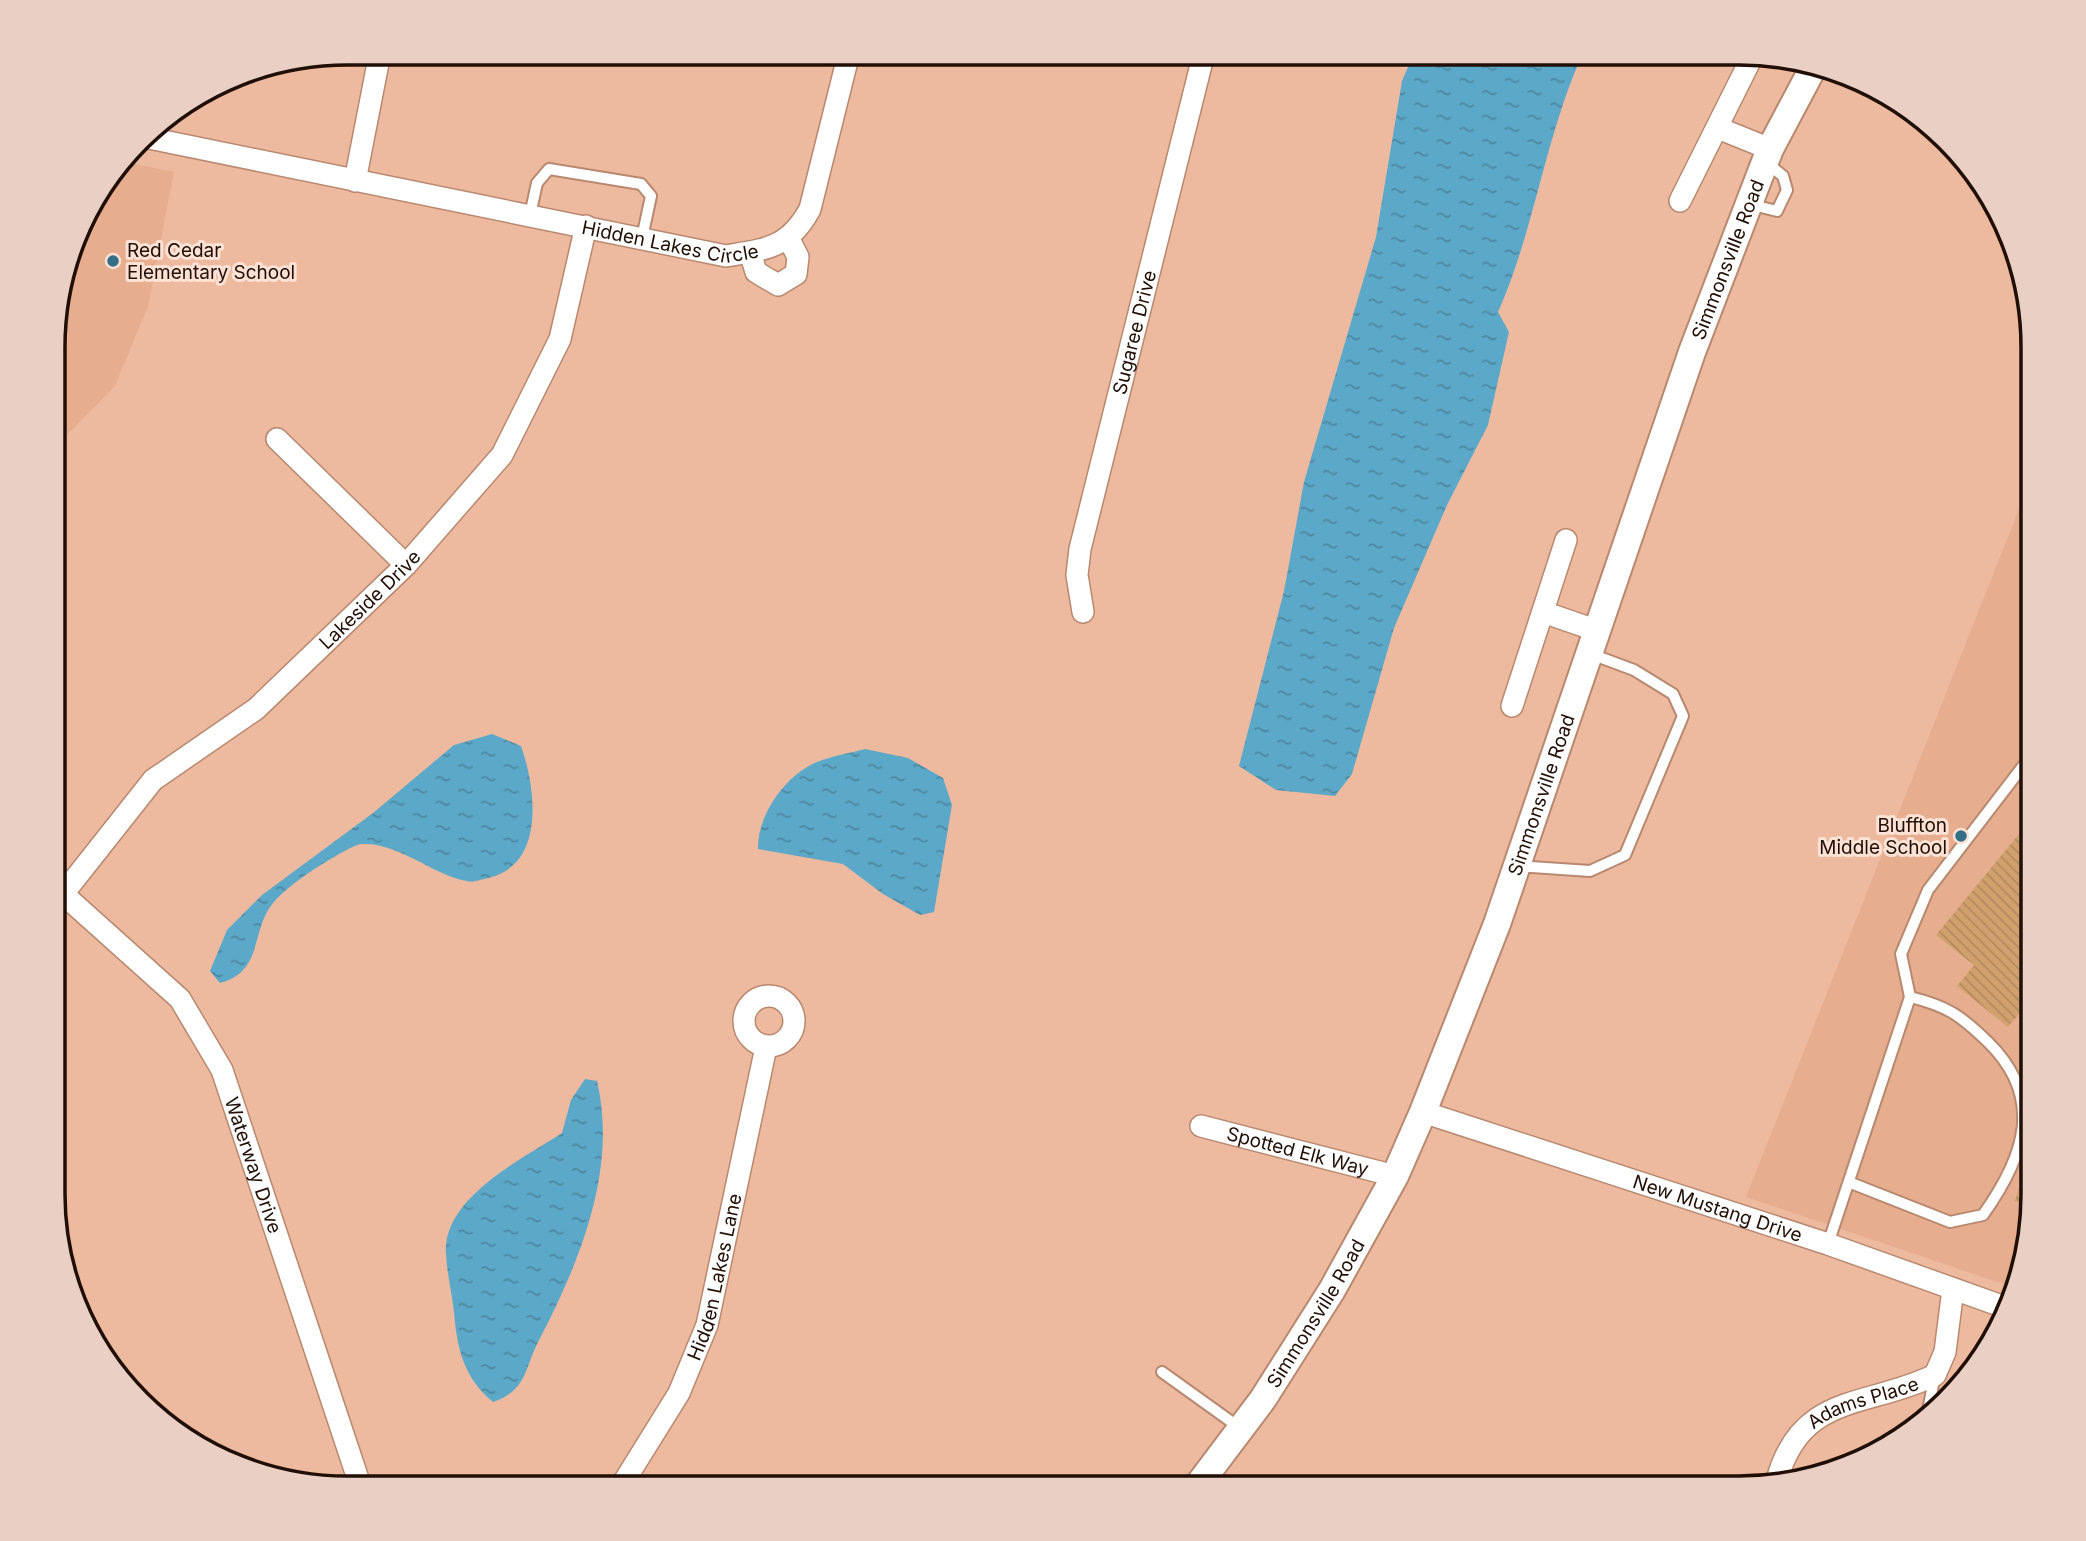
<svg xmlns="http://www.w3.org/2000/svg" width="2086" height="1541" font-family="Inter,sans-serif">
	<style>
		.built { fill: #e7ad8f }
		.water { fill: url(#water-ripples) }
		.building { fill: url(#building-back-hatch) }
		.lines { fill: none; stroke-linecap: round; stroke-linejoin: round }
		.service-casing { stroke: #b8886f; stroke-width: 14 }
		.minor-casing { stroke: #b8886f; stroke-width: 24 }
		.tertiary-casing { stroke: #b8886f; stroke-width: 30 }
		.service { stroke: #fff; stroke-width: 10 }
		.minor { stroke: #fff; stroke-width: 21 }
		.tertiary { stroke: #fff; stroke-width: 26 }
		.poi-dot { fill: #346f87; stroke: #fce1d4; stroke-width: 2.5 }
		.labels { text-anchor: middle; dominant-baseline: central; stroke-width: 6; stroke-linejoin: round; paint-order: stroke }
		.street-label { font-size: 19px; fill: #210f06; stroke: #fce1d4 }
		.poi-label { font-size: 19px; fill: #210f06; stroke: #fce1d4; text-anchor: start }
		.rim { fill: none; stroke: #210f06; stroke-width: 3.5 }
	</style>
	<defs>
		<pattern id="water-ripples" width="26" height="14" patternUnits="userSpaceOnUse" patternTransform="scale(1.75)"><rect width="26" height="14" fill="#5ca8c8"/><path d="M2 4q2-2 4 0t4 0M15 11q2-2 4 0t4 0" fill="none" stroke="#4c87a0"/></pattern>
		<pattern id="building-back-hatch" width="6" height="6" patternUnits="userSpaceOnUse" patternTransform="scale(1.75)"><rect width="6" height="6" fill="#d1a16d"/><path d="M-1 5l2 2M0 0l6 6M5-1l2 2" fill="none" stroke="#b3895d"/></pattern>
	</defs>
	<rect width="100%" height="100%" fill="#edbaa0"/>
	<path class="built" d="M125,162L174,172L148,306L115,386L55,447V309L83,216Z
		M2033,474V1213L2015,1288L1746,1197Z"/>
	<path class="water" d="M1414,53H1583C1545,136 1535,229 1498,312L1509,332L1488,425L1447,505L1394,628L1352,774L1335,796L1276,790L1239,766L1284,591L1304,482L1376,237L1402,81Z
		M492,734L521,746C536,788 546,865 488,878C482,879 473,883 467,881C432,875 399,842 361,844C352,845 319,866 310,872C298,880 282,892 273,903C250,931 264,971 220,983L210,971L227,930L262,895L373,813L454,745Z
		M865,749L908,758L943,778L952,805L934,912L920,915L883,894L843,864L758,849C757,816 785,775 817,762C832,756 850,753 865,749Z
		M585,1079L597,1081C618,1170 579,1264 538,1342C524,1370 527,1390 493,1402C464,1378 457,1349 454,1312C452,1293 447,1274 446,1254C442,1198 522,1159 562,1133L571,1100Z"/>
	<path class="building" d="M2033,817V997L2008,1027L1957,986L1974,965L1936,935Z
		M2029,1155H2033V1206L2015,1201Z"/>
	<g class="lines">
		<defs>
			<path id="service" d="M1749,204L1777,211L1787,190L1783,176L1767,163
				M530,215L537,183L549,169L641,184L651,196L642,238
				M1517,866L1590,871L1625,855L1683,716L1673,694L1634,670L1591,654
				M1910,997L1901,954L1928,890L2033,753
				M1828,1244L1910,997C1947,1006 1960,1015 1988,1042C2045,1098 2025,1156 1983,1215L1950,1222L1851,1183
				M1162,1372L1240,1428
				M1928,1410L1935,1375"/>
			<g id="minor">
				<path d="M1718,128L1770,149"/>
				<path id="s1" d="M144,137L726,256C767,249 789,248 810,209L849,53"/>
				<path d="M355,181L380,53"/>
				<path d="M1680,201L1754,53"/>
				<path d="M750,252L756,272L778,285L796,274L798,257L788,237"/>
				<path d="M277,439L406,565"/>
				<path id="s2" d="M1083,612L1077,575L1080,549L1204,53"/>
				<path d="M1543,612L1598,631"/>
				<path d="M1512,706L1566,540"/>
				<path id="s3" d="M63,894L180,999L222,1070L361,1488"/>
				<path id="s4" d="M55,904L153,780L256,709L406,565L502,455L560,339L586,226"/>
				<circle cx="769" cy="1021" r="25"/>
				<path id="s5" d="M1423,1112L1828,1244L2010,1309"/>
				<path id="s6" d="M1201,1126L1395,1176"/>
				<path id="s7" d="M1777,1480C1801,1392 1868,1408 1935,1375L1945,1352L1953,1289"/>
				<path id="s8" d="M620,1488L679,1393L707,1325L766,1047"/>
			</g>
			<g id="tertiary">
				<path id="s9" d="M1196,1488L1263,1399L1332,1290L1395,1176L1423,1112L1497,924L1692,352L1770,149L1814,66"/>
			</g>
		</defs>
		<use href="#service" class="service-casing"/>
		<use href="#minor" class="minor-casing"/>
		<use href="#tertiary" class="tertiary-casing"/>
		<use href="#service" class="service"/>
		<use href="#minor" class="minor"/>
		<use href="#tertiary" class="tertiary"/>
	</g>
	<g class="poi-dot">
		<circle cx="113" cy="261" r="7"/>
		<circle cx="1961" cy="836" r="7"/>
	</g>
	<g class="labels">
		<g class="street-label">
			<text stroke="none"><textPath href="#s1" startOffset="537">Hidden Lakes Circle</textPath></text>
			<text stroke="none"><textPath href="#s9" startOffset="1346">Simmonsville Road</textPath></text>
			<text stroke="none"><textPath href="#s2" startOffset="287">Sugaree Drive</textPath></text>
			<text stroke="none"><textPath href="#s4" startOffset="441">Lakeside Drive</textPath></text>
			<text stroke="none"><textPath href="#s9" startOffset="779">Simmonsville Road</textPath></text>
			<text stroke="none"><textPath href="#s6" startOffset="100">Spotted Elk Way</textPath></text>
			<text stroke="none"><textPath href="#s3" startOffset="340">Waterway Drive</textPath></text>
			<text stroke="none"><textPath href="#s5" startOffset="310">New Mustang Drive</textPath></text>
			<text stroke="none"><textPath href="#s8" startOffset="234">Hidden Lakes Lane</textPath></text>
			<text stroke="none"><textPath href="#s9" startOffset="212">Simmonsville Road</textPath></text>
			<text stroke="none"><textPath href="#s7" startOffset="124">Adams Place</textPath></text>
		</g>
		<g class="poi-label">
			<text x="127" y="250">Red Cedar<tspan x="127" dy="22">Elementary School</tspan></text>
			<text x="1947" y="825" text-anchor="end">Bluffton<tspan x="1947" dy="22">Middle School</tspan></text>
		</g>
	</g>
	<path d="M0 0H2086V1541H0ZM347 65H1739A282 282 0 0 1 2021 347V1194A282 282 0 0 1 1739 1476H347A282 282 0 0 1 65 1194V347A282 282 0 0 1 347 65Z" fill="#ead0c4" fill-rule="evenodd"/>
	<path class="rim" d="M347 65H1739A282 282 0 0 1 2021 347V1194A282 282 0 0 1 1739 1476H347A282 282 0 0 1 65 1194V347A282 282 0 0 1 347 65Z"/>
</svg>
